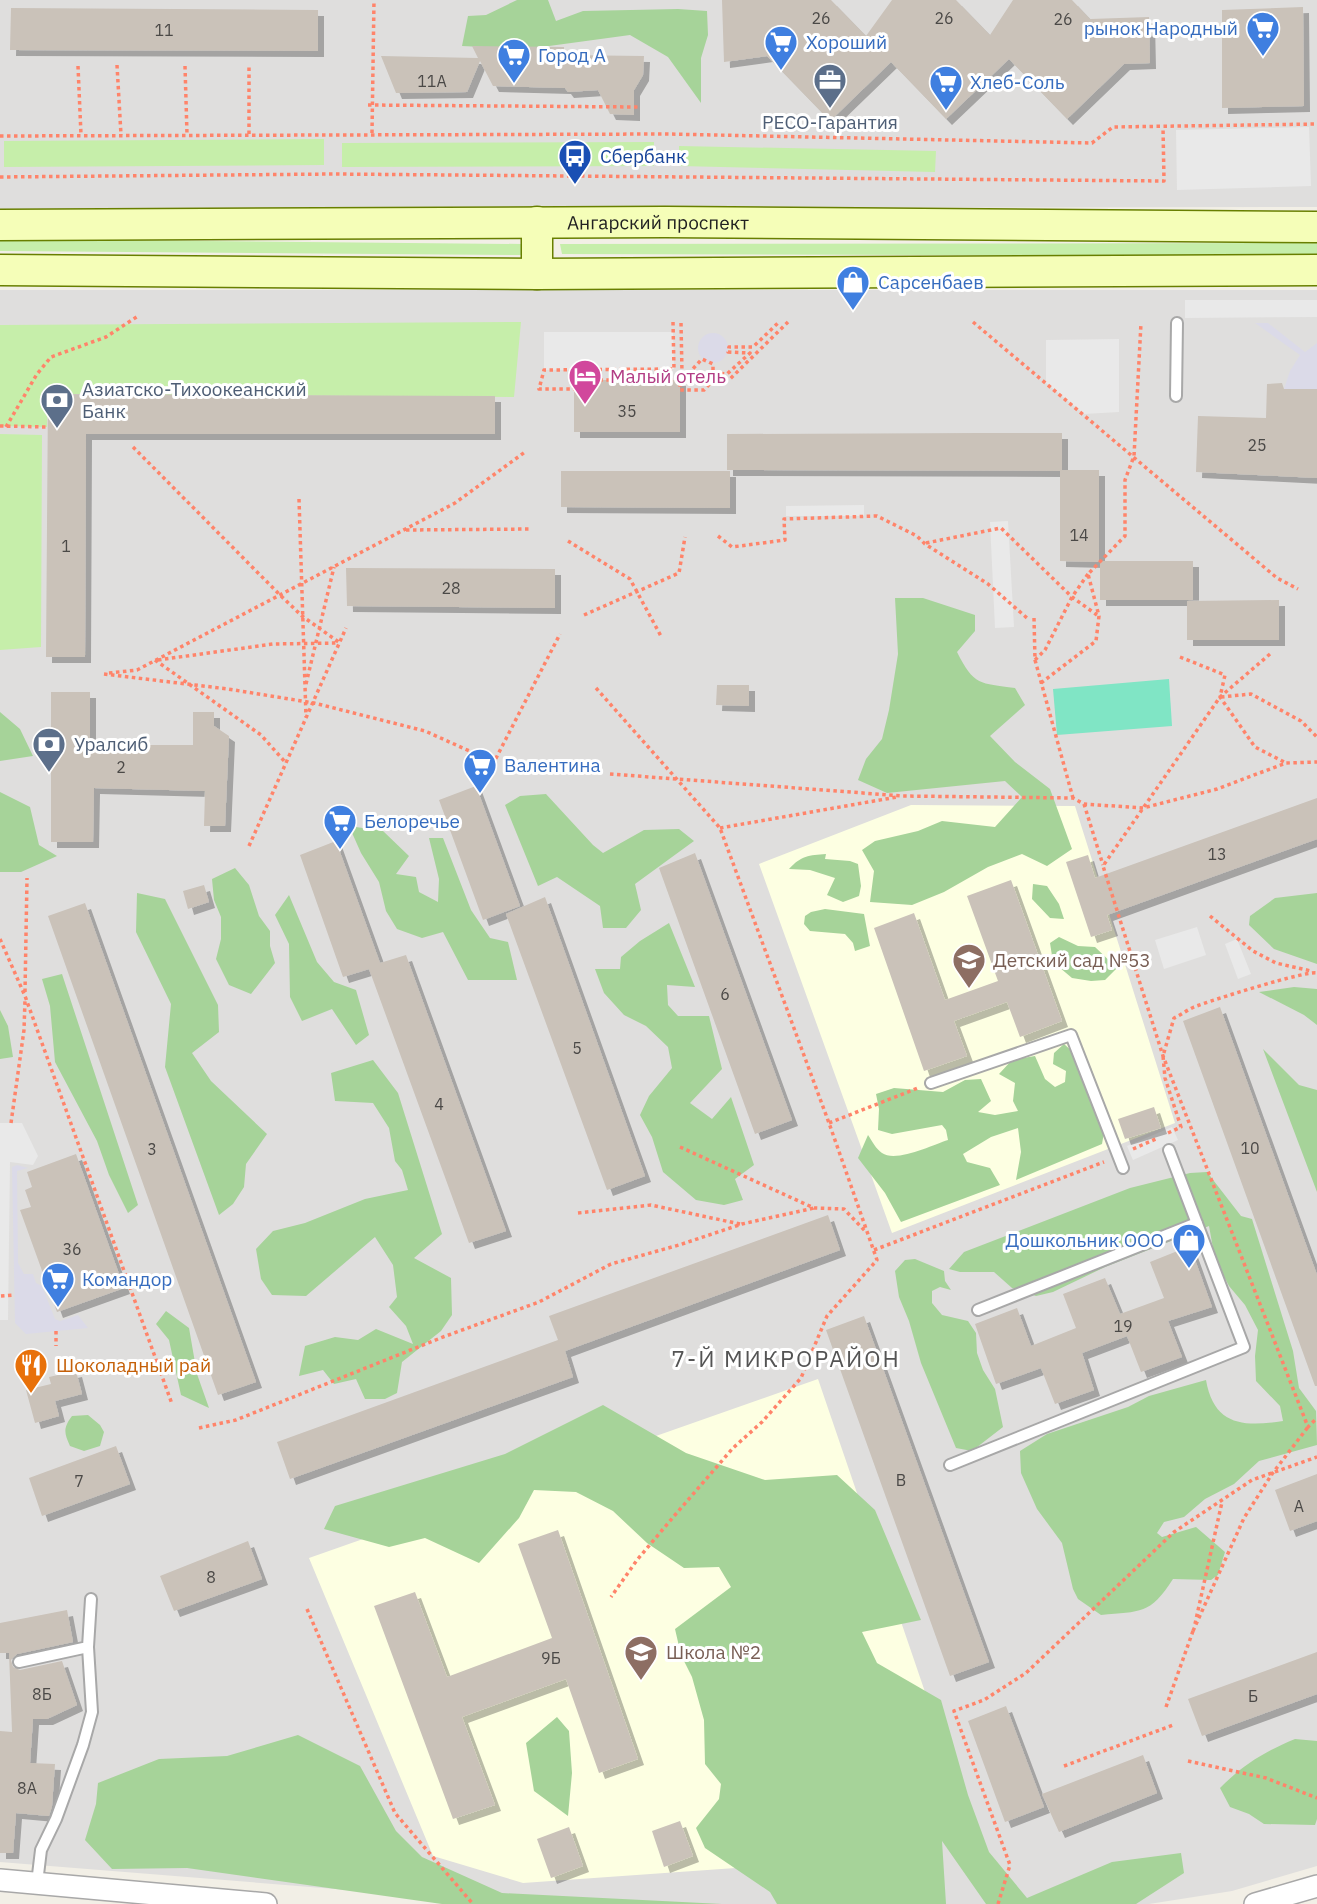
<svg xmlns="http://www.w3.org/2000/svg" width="1317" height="1904" font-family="'IBM Plex Sans',sans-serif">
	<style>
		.residential { fill: #dfdedd }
		.education { fill: #fdffe2 }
		.grass { fill: #c6eeaa }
		.forest { fill: #a6d399 }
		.pitch { fill: #80e5c5 }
		.parking { fill: #e9e9e9 }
		.plaza { fill: #dbdae8 }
		.building { fill: #cac2b9; filter: url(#shadow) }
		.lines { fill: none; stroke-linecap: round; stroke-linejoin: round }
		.lane-casing { stroke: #a8a8a8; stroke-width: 14 }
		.street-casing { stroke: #a8a8a8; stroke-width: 24 }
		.secondary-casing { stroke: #687f00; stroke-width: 33 }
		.path { stroke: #ff846a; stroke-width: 3.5; stroke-dasharray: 3.5 3.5; stroke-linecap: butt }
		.lane { stroke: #fff; stroke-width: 10 }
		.street { stroke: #fff; stroke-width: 21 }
		.secondary { stroke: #f5feb8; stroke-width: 30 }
		.labels { text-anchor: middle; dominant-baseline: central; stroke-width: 6; stroke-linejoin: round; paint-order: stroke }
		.number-label { font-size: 16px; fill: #4b4947 }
		.shop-label { font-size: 19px; fill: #366cbe; stroke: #fff; text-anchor: start }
		.service-label { font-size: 19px; fill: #4e5e75; stroke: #fff; text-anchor: start }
		.transit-label { font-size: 19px; fill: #164399; stroke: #fff; text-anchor: start }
		.street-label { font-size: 19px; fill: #212121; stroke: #fff }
		.hotel-label { font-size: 19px; fill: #b23c85; stroke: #fff; text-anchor: start }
		.education-label { font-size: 19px; fill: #785e54; stroke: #fff; text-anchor: start }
		.food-label { font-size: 19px; fill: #c56008; stroke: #fff; text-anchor: start }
		.quarter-label { font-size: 23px; letter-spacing: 2px; fill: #545454; stroke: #fff }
	</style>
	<defs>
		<filter id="shadow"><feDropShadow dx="6" dy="6" stdDeviation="0" flood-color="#0004"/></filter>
	</defs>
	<rect width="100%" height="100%" fill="#f2efe6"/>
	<path class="residential" d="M0,0H1317V207L0,209Z
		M0,290H1317V1866L1232,1891L1149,1904H522L0,1862Z"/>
	<path class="education" d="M911,805L1075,806L1175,1123L892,1233L759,864Z
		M818,1379L964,1806L833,1861L523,1883L433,1856L309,1558Z"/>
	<path class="grass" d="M324,139V165L4,167V141Z
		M654,142V166L342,167V143Z
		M679,146L936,151L935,172L679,166Z
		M0,239L522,244V255L0,251Z
		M1317,243V256L562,254L560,244Z
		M521,322L514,397L48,394L47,427L0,426V325Z
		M0,434L42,435L41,647L0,650Z"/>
	<path class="forest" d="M517,0H548L556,21L583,11L678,9L707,11L708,35L701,58V103L668,57L630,35L527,49L462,46L468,16L486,15Z
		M895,598H923L975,615V631L957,652C974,686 980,683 1015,688L1025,705L990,736L1015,762L1050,789L1072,849L1047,866L1022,854L988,867L944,892L912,905L870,902L874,871L862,850L875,841L918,831L942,821L995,827L1022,797L1005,781L887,793L858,780L866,759L882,739L889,710L898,654Z
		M0,712L20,729L33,756L0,761Z
		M0,792L30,807L39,845L57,856L21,872H0Z
		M546,794L593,845L603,853L644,830L679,829L694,841L635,884L641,910L626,928H603L600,906L557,877L538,886L505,805L520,796Z
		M349,826L383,831L409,856L396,874L416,877L419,892L438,902L439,879L429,838H443L471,910L490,938L508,942L517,980H468L443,932L422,938L397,929L386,911L379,882L361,853Z
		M826,854L825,859L850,861L858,864L861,886L859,896L843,902L827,895L835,878L810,870L789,869C801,856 809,855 826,854Z
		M235,868L249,885L259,916L270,931V946L275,963L251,994L229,985L216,959L221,939V917L214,900L212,879Z
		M1033,884L1047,886L1059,904L1064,919L1050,918L1032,899Z
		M137,893L165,899L218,1005L219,1032L192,1053L211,1081L267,1134L246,1164L244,1187L233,1204L219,1215L165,1067L171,1004L136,932Z
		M1317,893V964L1274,949L1249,925L1250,916L1275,898Z
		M289,895L317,962L334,982L356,990L369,1035L356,1045L332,1009L302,1021L290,997L289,944L275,915Z
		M825,909L864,914L870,946L855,951L853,943L845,934L810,931L804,924L805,916L811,912Z
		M669,923L695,987L667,985L668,1005L678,1016H709L722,1069L690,1103L712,1119L731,1097L754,1165L735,1179L743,1200L724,1205L696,1200L663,1172L652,1137L640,1115L649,1096L672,1068L668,1047L646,1026L624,1015L604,993L595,969H620L621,957L640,941Z
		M1059,937L1078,946L1095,947L1117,968L1105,980L1091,981L1072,978L1053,962L1050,943Z
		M62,974L138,1205L128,1213L109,1175L97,1141L55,1062L50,1006L42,979Z
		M1294,987L1317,989V1025L1304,1015L1259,992Z
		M0,1010L8,1026L13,1057L0,1059Z
		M1064,1044L1091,1068L1107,1115L1102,1144L1016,1180L1021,1152L1018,1128L991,1137L963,1154L967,1162L990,1168L1000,1185L901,1222L885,1193L858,1158L868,1135C872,1141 876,1149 882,1153C896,1163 932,1145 948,1140L946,1130L942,1125L892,1134L878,1130L879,1109L876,1094L894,1088L943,1092L965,1080L981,1079L991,1101L978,1112L995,1115L1018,1111L1013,1101L1015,1083L999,1074L1012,1060L1035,1056L1045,1079L1055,1087L1065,1082L1066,1071L1053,1064L1054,1053Z
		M1263,1049L1299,1085L1317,1090V1192Z
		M373,1060L398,1093L442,1234L414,1258L451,1278L452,1315L441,1331L402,1362L397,1393L385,1399H365L356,1379L334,1384L323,1370L299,1376L305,1346L335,1337L358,1340L376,1329L413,1344L406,1326L389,1307L397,1297L393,1265L375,1237L306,1296L272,1295L261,1279L256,1249L273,1231L305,1223L365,1199L408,1190L402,1170L395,1161L389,1128L373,1103L335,1101L331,1073Z
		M1207,1172L1241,1216L1252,1219L1293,1351L1299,1388L1316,1411L1317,1445L1259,1461L1234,1484L1205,1499L1184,1517L1164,1522L1157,1533L1162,1537L1196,1527L1225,1552L1218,1575L1211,1580L1173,1579C1150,1615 1141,1611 1101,1615L1078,1599L1073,1589L1062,1543L1037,1509L1021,1473L1020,1451L1047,1434L1128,1407L1149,1396L1206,1380C1214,1426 1244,1427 1283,1421L1280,1406L1256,1381L1255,1356L1258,1330L1245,1305L1229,1286L1215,1259L1209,1226L1105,1267L1053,1292L1036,1296L1012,1288L994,1272H960L949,1269L964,1252L1130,1188L1190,1173Z
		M915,1259L944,1271L945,1281L951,1290L940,1287L932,1291V1303L942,1315L968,1321L976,1333L977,1353L983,1370L995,1389L1003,1427L972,1451L956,1448L921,1363L909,1321L899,1297L895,1271L905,1260Z
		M166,1311L189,1328L197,1374L209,1408L181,1395L169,1340L156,1324Z
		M603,1405L686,1453L765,1480L837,1475L875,1510L921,1620L862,1632L877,1663L941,1700L968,1795L989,1852L1027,1898L1112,1862L1181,1853L1184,1873L1136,1904H986L942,1841L946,1904H777L770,1892L705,1848L696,1828L719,1799L721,1784L705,1764L704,1720L692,1677L681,1655L675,1629L731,1587L719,1567L684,1568L647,1543L613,1511L576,1492L534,1490L519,1518L479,1563L425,1538L389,1547L324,1529L335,1506L505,1454Z
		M88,1415L100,1425L104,1432L100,1446L84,1451L70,1446C64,1433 63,1428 72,1416Z
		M557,1717L569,1731L572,1773L568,1816L534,1791L526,1743Z
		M298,1735L360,1766L396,1831L422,1857L502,1893L722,1904H442L187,1868L112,1869L85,1840L96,1804L98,1783L159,1759L227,1756Z
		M1295,1739L1317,1741V1819L1315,1825L1264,1824L1249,1814L1230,1807L1220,1788C1244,1764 1264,1752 1295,1739Z"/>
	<path class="pitch" d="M1169,679L1172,726L1057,735L1053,689Z"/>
	<path class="parking" d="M1309,127L1311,186L1177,190L1176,130Z
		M1185,300H1317V317L1185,318Z
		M544,332H673L674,369L544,370Z
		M1119,339V412L1084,414L1046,383V340Z
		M864,505V516H786V506Z
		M1008,521L1014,627L995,628L990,522Z
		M1197,927L1206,955L1164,969L1155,940Z
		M1237,939L1251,974L1238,979L1225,944Z
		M0,1123H22L38,1156L33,1165L10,1162L8,1320H0Z
		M1172,1127L1178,1140L1133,1160L1127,1146Z"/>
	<path class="plaza" d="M1255,323H1268L1305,352L1317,343V389H1284L1290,371L1300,355Z
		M698 348a15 15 0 1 1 30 0a15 15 0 1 1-30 0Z
		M17,1165L28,1168L17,1171L18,1263L24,1274H33L36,1283L42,1286L55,1319L60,1321L78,1315L88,1328L26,1334L15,1323L12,1167Z"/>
	<path class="building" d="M722,0H831L866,36L892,0H956L990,35L1013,0H1072L1090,19L1149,17L1150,63L1124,64L1067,119L1009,59L946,119L891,62L830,121L767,56L724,62Z
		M1303,7L1304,106L1222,108V10Z
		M11,8L318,10V51L10,50Z
		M472,46L564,47V55L644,56L643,75L634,90V115L610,114L598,90L568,92L565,88L493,86L480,61L467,92L396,93L381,56L478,58Z
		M574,380H680V432H574Z
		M1282,383L1284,389H1317V478L1196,472L1198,416L1266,418L1267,384Z
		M48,394L495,396V434H86L85,657H46Z
		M980,433H1062V470H1099V562L1060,561V471L727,470V434Z
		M561,471H730V508L561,507Z
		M1100,561H1193V600H1100Z
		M346,568L555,569V608L347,606Z
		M1279,600V640H1187V601Z
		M717,685H749V706L716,705Z
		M51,692H90V745H193V712H214V726L229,736L225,826H204L205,791L94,788L93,842H51Z
		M476,786L520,906L483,920L439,800Z
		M1317,798V839L1107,915L1112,930L1091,937L1066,862L1088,855L1095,878Z
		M336,841L380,963L406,955L506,1231L469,1243L369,969L343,977L300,855Z
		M695,853L792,1120L755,1134L659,868Z
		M1011,880L1062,1021L1020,1037L1007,1002L954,1021L967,1056L924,1071L874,928L914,913L945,1000L998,981L967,896Z
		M204,885L209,902L188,909L183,891Z
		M545,897L645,1176L607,1190L506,914Z
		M85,903L256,1382L218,1395L48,916Z
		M1220,1007L1317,1275V1386H1315L1183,1021Z
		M1154,1107L1161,1128L1125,1139L1118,1119Z
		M76,1154L124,1288L57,1312L20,1210L31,1207L25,1190L32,1187L27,1172Z
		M828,1215L840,1250L565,1351L573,1377L290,1479L277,1442L558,1340L549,1316Z
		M1190,1246L1212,1307L1168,1321L1182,1357L1141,1372L1127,1336L1082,1353L1094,1390L1055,1404L1041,1368L996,1384L975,1324L1017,1308L1031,1346L1076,1328L1063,1294L1105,1278L1120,1314L1164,1298L1150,1262Z
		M864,1316L989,1662L950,1676L826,1330Z
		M76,1371L82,1394L55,1401L59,1416L35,1423L26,1390L51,1384L49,1377Z
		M116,1446L130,1484L42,1516L29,1478Z
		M1317,1474V1521L1290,1531L1275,1490Z
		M558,1530L638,1759L599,1773L566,1679L462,1717L495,1805L453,1819L374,1606L415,1592L447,1677L552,1638L518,1544Z
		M248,1541L262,1579L174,1611L160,1576Z
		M67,1610L73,1642L17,1654L11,1660L13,1667L20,1670L62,1661L77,1705L47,1719H33L30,1763L55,1764L52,1806L49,1816L16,1813L13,1853H0V1731L12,1732L9,1653H0V1623Z
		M1317,1652V1694L1202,1736L1188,1699Z
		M1006,1706L1044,1807L1005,1822L968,1721Z
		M1143,1755L1157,1793L1059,1832L1042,1794Z
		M680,1821L693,1856L664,1867L652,1831Z
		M569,1827L583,1866L551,1878L537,1839Z"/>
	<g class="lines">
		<defs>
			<path id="lane" d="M1176,396L1177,323
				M931,1083L1071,1035L1123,1168
				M978,1310L1197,1223
				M950,1465L1244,1347L1169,1150
				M19,1662L88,1647
				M37,1883L41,1850L56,1819L83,1745L92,1712L88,1647L91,1599"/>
			<path id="street" d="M0,1880L266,1904
				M1255,1904L1317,1886"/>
			<g id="secondary">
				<path d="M537,222V274"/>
				<path id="s1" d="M0,225L665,222L1317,227"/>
				<path d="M0,270L537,274L1317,270"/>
			</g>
		</defs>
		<use href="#lane" class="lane-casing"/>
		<use href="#street" class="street-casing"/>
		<use href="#secondary" class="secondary-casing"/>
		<path class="path" d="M117,65L121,135
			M78,66L81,135
			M185,66L187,134
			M368,105L639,107
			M372,133L374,0
			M249,134V65
			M0,136L668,134L1092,143L1113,127L1317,124
			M0,177L334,174L1164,181L1163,127
			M673,322L674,369L544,370L539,389H574V380H680V390H704L715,378L730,379L788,322
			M973,322L1277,578L1298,589
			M681,323L682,373H689L702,359L713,364V373L727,374L750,353L728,352L729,347H753L779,322
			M0,426L47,427
			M6,427L37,374L51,357L106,337L138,316
			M133,447L280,595L302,616L340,643
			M299,499L306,717
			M406,530L531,529
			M718,536L732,547L785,540L784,519L877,516L917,536L925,544L988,584L1027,618
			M568,541L630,579L662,638
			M926,543L1001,528L1072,597L1097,615
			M584,615L679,573L685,537
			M1034,618L1035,660L1073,798
			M1270,654L1220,697L1103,866L1163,1056L1308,1427L1317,1418
			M1180,657L1225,675L1220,697L1255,747L1286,763
			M155,660L261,735L286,763
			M158,660L273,644L338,643
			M1035,660L1045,650L1072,597L1088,574
			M109,673L137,670L455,503L525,452
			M104,674L228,689L314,703L425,731L494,762L560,634
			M1041,683L1096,641L1099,616L1088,574L1125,536V480L1134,456L1141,323
			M306,684L334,567
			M596,688L720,828L829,1123L877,1260L827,1316L801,1378L762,1422L733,1448L675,1515L637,1560L611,1597
			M1221,697L1251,694L1301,721L1317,737
			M610,774L903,796L1073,798L1084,804L1143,808L1217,789L1286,763L1317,762
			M1084,804L1103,865
			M720,828L897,797
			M249,846L346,628
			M1210,916L1253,951L1276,963L1311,971
			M0,939L25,996L172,1404
			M25,992L27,878
			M11,1123L24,1030L25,1000
			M829,1123L918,1088
			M1168,1133L1181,1127L1165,1078L1163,1056L1174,1018C1181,1015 1187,1010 1194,1007C1209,1001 1307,970 1317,973
			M680,1147L814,1208L844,1209L865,1231
			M1133,1149L1158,1138
			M578,1213L651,1205L740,1224
			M874,1250L1104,1162
			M1,1296L14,1295
			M56,1331V1346
			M199,1428L236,1420L443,1337L539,1302L611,1264L679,1245L742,1224L814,1208
			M307,1609L395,1813L473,1904
			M1195,1624L1222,1502
			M1193,1631L1244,1518L1272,1474L1308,1427
			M1166,1707L1193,1631
			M1188,1761L1266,1778L1317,1798
			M1064,1766L1173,1725
			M998,1904L1010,1865L954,1711L984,1700L1026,1673L1174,1532L1252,1480L1317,1457"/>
		<use href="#lane" class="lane"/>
		<use href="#street" class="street"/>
		<use href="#secondary" class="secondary"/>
	</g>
	<defs>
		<symbol id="supermarket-pin" viewBox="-11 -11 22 30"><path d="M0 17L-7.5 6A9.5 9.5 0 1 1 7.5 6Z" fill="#3f7fe0" stroke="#fff"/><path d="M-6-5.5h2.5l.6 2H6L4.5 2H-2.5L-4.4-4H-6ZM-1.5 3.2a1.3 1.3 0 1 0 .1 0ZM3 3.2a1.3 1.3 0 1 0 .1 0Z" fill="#fff"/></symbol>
		<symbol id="office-pin" viewBox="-11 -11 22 30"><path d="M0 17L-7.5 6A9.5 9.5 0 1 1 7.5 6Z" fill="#5c6f8a" stroke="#fff"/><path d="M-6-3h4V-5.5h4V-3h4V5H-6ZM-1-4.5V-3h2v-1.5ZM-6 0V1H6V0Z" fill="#fff"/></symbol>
		<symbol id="bus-pin" viewBox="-11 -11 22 30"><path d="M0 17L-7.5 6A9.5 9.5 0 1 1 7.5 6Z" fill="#1a4fb4" stroke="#fff"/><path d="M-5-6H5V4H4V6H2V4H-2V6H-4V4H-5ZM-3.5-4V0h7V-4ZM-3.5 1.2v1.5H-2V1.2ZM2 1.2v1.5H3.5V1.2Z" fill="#fff"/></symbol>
		<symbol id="shop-pin" viewBox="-11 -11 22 30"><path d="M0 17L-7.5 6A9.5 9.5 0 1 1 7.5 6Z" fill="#3f7fe0" stroke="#fff"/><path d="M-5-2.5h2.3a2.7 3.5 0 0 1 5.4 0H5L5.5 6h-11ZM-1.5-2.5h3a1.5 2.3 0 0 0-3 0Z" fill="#fff"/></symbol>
		<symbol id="hotel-pin" viewBox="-11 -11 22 30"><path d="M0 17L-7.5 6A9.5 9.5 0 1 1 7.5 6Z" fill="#d1479c" stroke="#fff"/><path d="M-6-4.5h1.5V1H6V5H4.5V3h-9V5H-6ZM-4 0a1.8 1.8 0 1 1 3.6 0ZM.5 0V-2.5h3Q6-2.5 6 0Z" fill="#fff"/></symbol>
		<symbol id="bank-pin" viewBox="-11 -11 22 30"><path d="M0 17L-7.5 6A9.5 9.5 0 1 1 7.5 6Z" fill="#5c6f8a" stroke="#fff"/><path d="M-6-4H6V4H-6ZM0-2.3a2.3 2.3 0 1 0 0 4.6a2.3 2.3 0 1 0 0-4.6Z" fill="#fff"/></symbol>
		<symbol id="school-pin" viewBox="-11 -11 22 30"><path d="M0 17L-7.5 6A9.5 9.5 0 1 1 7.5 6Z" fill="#8d6e63" stroke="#fff"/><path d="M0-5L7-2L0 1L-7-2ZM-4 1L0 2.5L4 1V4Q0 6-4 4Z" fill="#fff"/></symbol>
		<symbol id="restaurant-pin" viewBox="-11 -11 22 30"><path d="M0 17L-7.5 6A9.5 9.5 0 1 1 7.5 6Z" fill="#e8710a" stroke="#fff"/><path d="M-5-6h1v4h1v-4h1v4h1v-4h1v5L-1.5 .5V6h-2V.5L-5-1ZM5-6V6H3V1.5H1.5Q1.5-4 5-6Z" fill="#fff"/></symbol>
	</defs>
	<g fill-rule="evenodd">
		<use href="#supermarket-pin" x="1244" y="9" width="38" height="52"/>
		<use href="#supermarket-pin" x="762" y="23" width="38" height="52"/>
		<use href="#supermarket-pin" x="495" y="36" width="38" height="52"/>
		<use href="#office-pin" x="811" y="61" width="38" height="52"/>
		<use href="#supermarket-pin" x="927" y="63" width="38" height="52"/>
		<use href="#bus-pin" x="556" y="137" width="38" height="52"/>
		<use href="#shop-pin" x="834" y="263" width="38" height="52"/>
		<use href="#hotel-pin" x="566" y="357" width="38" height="52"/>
		<use href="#bank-pin" x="38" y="381" width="38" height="52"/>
		<use href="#bank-pin" x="30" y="725" width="38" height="52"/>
		<use href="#supermarket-pin" x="461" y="746" width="38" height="52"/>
		<use href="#supermarket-pin" x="321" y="802" width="38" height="52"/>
		<use href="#school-pin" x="950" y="941" width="38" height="52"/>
		<use href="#shop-pin" x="1170" y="1221" width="38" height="52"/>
		<use href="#supermarket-pin" x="39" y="1260" width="38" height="52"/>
		<use href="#restaurant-pin" x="12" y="1346" width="38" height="52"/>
		<use href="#school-pin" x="622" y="1633" width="38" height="52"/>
	</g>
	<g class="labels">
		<g class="number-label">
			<text x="821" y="18">26</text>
			<text x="944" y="18">26</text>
			<text x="1063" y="19">26</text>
			<text x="164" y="30">11</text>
			<text x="432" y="81">11А</text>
			<text x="627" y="411">35</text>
			<text x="1257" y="445">25</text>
			<text x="1079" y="535">14</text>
			<text x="66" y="546">1</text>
			<text x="451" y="588">28</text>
			<text x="121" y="767">2</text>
			<text x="1217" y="854">13</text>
			<text x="725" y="994">6</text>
			<text x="577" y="1048">5</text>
			<text x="439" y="1104">4</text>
			<text x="1250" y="1148">10</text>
			<text x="152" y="1149">3</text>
			<text x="72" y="1249">36</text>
			<text x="1123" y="1326">19</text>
			<text x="901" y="1480">В</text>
			<text x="79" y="1481">7</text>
			<text x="1299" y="1506">А</text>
			<text x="211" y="1577">8</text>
			<text x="551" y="1658">9Б</text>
			<text x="42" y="1694">8Б</text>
			<text x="1253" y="1696">Б</text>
			<text x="27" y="1788">8А</text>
		</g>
		<g class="shop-label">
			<text x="1238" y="28" text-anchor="end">рынок Народный</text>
			<text x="806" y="42">Хороший</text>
			<text x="538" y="55">Город А</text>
			<text x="970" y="82">Хлеб-Соль</text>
			<text x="878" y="282">Сарсенбаев</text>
			<text x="504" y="765">Валентина</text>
			<text x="364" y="821">Белоречье</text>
			<text x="1164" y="1240" text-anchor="end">Дошкольник ООО</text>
			<text x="82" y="1279">Командор</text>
		</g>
		<g class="service-label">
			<text x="830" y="122" text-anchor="middle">РЕСО-Гарантия</text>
			<text x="82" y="389">Азиатско-Тихоокеанский<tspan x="82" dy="22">Банк</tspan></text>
			<text x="74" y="744">Уралсиб</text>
		</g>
		<g class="transit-label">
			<text x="600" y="156">Сбербанк</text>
		</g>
		<g class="street-label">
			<text stroke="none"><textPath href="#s1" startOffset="658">Ангарский проспект</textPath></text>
		</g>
		<g class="hotel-label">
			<text x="610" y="376">Малый отель</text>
		</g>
		<g class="education-label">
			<text x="993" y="960">Детский сад №53</text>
			<text x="666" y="1652">Школа №2</text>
		</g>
		<g class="food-label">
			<text x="56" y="1365">Шоколадный рай</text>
		</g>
		<g class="quarter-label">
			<text x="786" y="1358">7-Й МИКРОРАЙОН</text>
		</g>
	</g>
</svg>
